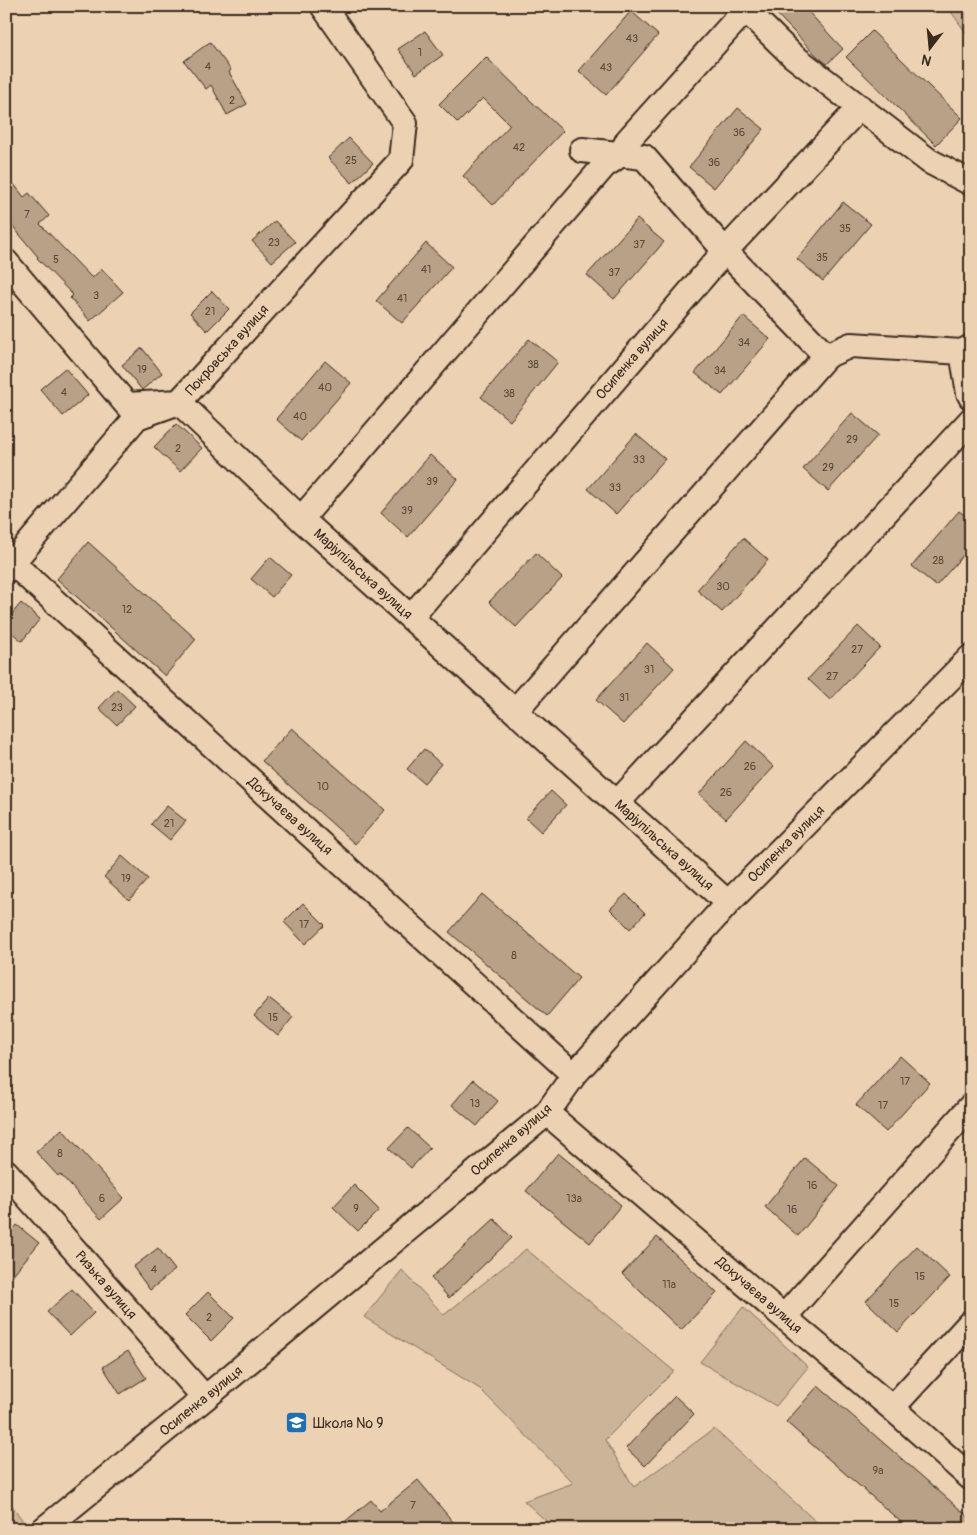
<svg xmlns="http://www.w3.org/2000/svg" width="977" height="1535" font-family="Pangolin,sans-serif">
	<style>
		.green { fill: #ccb498; stroke: #846f5b }
		.building { fill: #b8a187; stroke: #3b2a1e }
		.lines { fill: none; stroke-linecap: round; stroke-linejoin: round }
		.minor-casing { stroke: #3b2a1e; stroke-width: 28 }
		.minor { stroke: #ecd2b3; stroke-width: 24 }
		.labels { text-anchor: middle; dominant-baseline: central; stroke-width: 4; stroke-linejoin: round; paint-order: stroke }
		.number-label { font-size: 11px; fill: #5a4838 }
		.street-label { font-size: 14px; fill: #3b2a1e; stroke: #ecd2b3 }
		.poi-label { font-size: 14px; fill: #3b2a1e; stroke: #ecd2b3; text-anchor: start }
	</style>
	<rect width="100%" height="100%" fill="#ecd2b3"/>
	<filter id="ink" filterUnits="userSpaceOnUse"><feTurbulence type="fractalNoise" baseFrequency=".02" numOctaves="2"/><feDisplacementMap in="SourceGraphic" scale="10" xChannelSelector="R" yChannelSelector="G"/><feConvolveMatrix kernelMatrix="1 2 1 2 8 2 1 2 1" color-interpolation-filters="sRGB"/></filter>
	<g filter="url(#ink)">
		<path class="green" d="M947,6H965L971,17V40Z
			M526,1249L674,1371L605,1440L634,1487L714,1429L823,1528L820,1529H555L524,1501L573,1483L480,1389L364,1317L402,1270L444,1315Z
			M743,1307L808,1367L776,1406L700,1362Z
			M6,1497L23,1521L14,1529H6Z"/>
		<path class="building" d="M769,6H803L843,49L827,64L818,57Z
			M631,11L658,35L606,95L579,71Z
			M425,31L443,55L416,74L398,49Z
			M872,31L962,118L936,145L846,57Z
			M210,42L231,70L229,72L247,104L227,115L211,85L206,89L184,61Z
			M486,57L532,102L563,131L493,205L463,176L510,125L483,98L458,123L439,104Z
			M738,108L764,129L714,188L689,167Z
			M349,138L373,163L352,183L328,158Z
			M6,174L24,197L29,193L49,216L40,224L92,278L102,269L123,292L90,321L70,298L73,295L37,258L38,257L6,218Z
			M843,202L871,224L823,281L797,259Z
			M637,219L664,242L614,299L587,275Z
			M275,221L295,242L272,262L252,241Z
			M426,243L452,267L402,323L376,301Z
			M212,291L229,309L207,331L190,313Z
			M743,316L770,339L722,395L695,373Z
			M529,339L558,362L510,421L481,397Z
			M142,348L162,373L142,390L122,365Z
			M325,361L351,383L301,441L276,419Z
			M65,368L88,395L63,416L40,389Z
			M852,413L878,435L828,491L803,469Z
			M176,424L202,448L180,471L154,447Z
			M636,434L665,459L616,514L588,489Z
			M430,455L458,479L408,537L381,513Z
			M959,511L971,520V546L936,586L912,566Z
			M743,538L768,560L722,612L697,590Z
			M88,542L196,639L165,676L57,579Z
			M536,553L562,578L516,627L489,602Z
			M270,557L291,575L272,597L251,579Z
			M21,603L40,619L22,641L6,628V621Z
			M858,626L880,647L830,700L808,679Z
			M647,643L674,668L623,724L596,700Z
			M117,689L135,706L117,725L99,708Z
			M292,728L385,810L355,844L262,761Z
			M746,741L774,767L726,819L699,794Z
			M424,749L441,764L424,783L407,769Z
			M551,791L566,805L541,832L526,818Z
			M167,806L186,821L170,840L151,824Z
			M122,856L148,879L129,900L104,877Z
			M482,894L579,978L547,1016L449,932Z
			M626,894L645,913L630,929L610,909Z
			M303,903L325,925L305,944L284,922Z
			M269,998L293,1017L278,1036L254,1016Z
			M900,1056L930,1083L886,1132L856,1105Z
			M473,1080L498,1101L477,1126L452,1105Z
			M408,1128L430,1148L411,1168L389,1148Z
			M62,1129L124,1198L101,1219L60,1174L58,1176L36,1152Z
			M558,1153L621,1205L590,1243L526,1191Z
			M805,1158L839,1186L798,1236L765,1207Z
			M354,1185L379,1210L358,1231L333,1207Z
			M494,1219L512,1238L449,1298L431,1278Z
			M17,1225L39,1243L6,1283V1238Z
			M657,1237L717,1293L681,1330L622,1274Z
			M917,1246L950,1277L898,1332L866,1301Z
			M158,1248L175,1270L150,1290L133,1267Z
			M72,1289L94,1313L70,1336L47,1312Z
			M208,1292L234,1318L211,1341L185,1315Z
			M128,1351L146,1378L120,1394L103,1367Z
			M818,1386L971,1519V1529H909L786,1422Z
			M675,1396L694,1414L645,1466L626,1448Z
			M418,1480L459,1529H336L371,1500L380,1511Z"/>
		<g class="lines">
			<defs>
				<path id="minor" d="M742,6L792,55L929,161L971,183
					M582,150L644,157L725,251L826,356L851,345L962,352L971,347
					M6,262L127,405L179,402L301,519L728,903
					M962,352L969,393L971,397
					M301,519L604,166L621,154L628,140L745,10
					M6,557L574,1075
					M6,570L137,417L179,402L401,160L405,123L323,6
					M411,617L725,251L860,107
					M515,711L826,356
					M617,803L971,420
					M547,1113L784,1317L892,1408L971,1478
					M6,1172L205,1398
					M784,1317L971,1106
					M892,1408L971,1322
					M44,1529L205,1398L547,1113L574,1075L728,903L971,657"/>
			</defs>
			<use href="#minor" class="minor-casing"/>
			<use href="#minor" class="minor"/>
		</g>
	</g>
	<defs>
		<symbol id="school-square" viewBox="-11 -11 22 22"><rect x="-9" y="-9" width="18" height="18" rx="4" fill="#1f6fb2" stroke="#ecd2b3"/><path d="M0-5L7-2L0 1L-7-2ZM-4 1L0 2.5L4 1V4Q0 6-4 4Z" fill="#fff"/></symbol>
	</defs>
	<g fill-rule="evenodd">
		<use href="#school-square" x="284" y="1410" width="25" height="25"/>
	</g>
	<g class="labels">
		<g class="number-label">
			<text x="632" y="38">43</text>
			<text x="420" y="52">1</text>
			<text x="208" y="66">4</text>
			<text x="606" y="67">43</text>
			<text x="232" y="100">2</text>
			<text x="739" y="132">36</text>
			<text x="519" y="147">42</text>
			<text x="351" y="160">25</text>
			<text x="714" y="162">36</text>
			<text x="27" y="214">7</text>
			<text x="845" y="228">35</text>
			<text x="274" y="242">23</text>
			<text x="639" y="244">37</text>
			<text x="822" y="257">35</text>
			<text x="56" y="259">5</text>
			<text x="426" y="269">41</text>
			<text x="614" y="272">37</text>
			<text x="96" y="295">3</text>
			<text x="402" y="298">41</text>
			<text x="210" y="311">21</text>
			<text x="744" y="342">34</text>
			<text x="533" y="364">38</text>
			<text x="142" y="369">19</text>
			<text x="720" y="370">34</text>
			<text x="325" y="387">40</text>
			<text x="64" y="392">4</text>
			<text x="509" y="393">38</text>
			<text x="300" y="416">40</text>
			<text x="852" y="439">29</text>
			<text x="178" y="448">2</text>
			<text x="639" y="459">33</text>
			<text x="828" y="467">29</text>
			<text x="432" y="481">39</text>
			<text x="615" y="487">33</text>
			<text x="407" y="510">39</text>
			<text x="938" y="560">28</text>
			<text x="723" y="586">30</text>
			<text x="127" y="609">12</text>
			<text x="857" y="649">27</text>
			<text x="649" y="669">31</text>
			<text x="832" y="676">27</text>
			<text x="624" y="697">31</text>
			<text x="117" y="707">23</text>
			<text x="750" y="766">26</text>
			<text x="323" y="786">10</text>
			<text x="726" y="792">26</text>
			<text x="169" y="823">21</text>
			<text x="126" y="878">19</text>
			<text x="304" y="924">17</text>
			<text x="514" y="955">8</text>
			<text x="273" y="1017">15</text>
			<text x="905" y="1081">17</text>
			<text x="475" y="1103">13</text>
			<text x="883" y="1105">17</text>
			<text x="60" y="1153">8</text>
			<text x="812" y="1185">16</text>
			<text x="102" y="1198">6</text>
			<text x="574" y="1198">13а</text>
			<text x="356" y="1208">9</text>
			<text x="792" y="1209">16</text>
			<text x="154" y="1269">4</text>
			<text x="920" y="1276">15</text>
			<text x="669" y="1284">11а</text>
			<text x="894" y="1303">15</text>
			<text x="209" y="1317">2</text>
			<text x="878" y="1470">9а</text>
			<text x="413" y="1505">7</text>
		</g>
		<g class="street-label">
			<text transform="translate(227 350) rotate(-48)">Покровська вулиця</text>
			<text transform="translate(632 359) rotate(-49)">Осипенка вулиця</text>
			<text transform="translate(363 574) rotate(42)">Маріупільська вулиця</text>
			<text transform="translate(290 816) rotate(42)">Докучаєва вулиця</text>
			<text transform="translate(786 844) rotate(-45)">Осипенка вулиця</text>
			<text transform="translate(664 845) rotate(42)">Маріупільська вулиця</text>
			<text transform="translate(511 1140) rotate(-41)">Осипенка вулиця</text>
			<text transform="translate(106 1285) rotate(49)">Ризька вулиця</text>
			<text transform="translate(759 1295) rotate(41)">Докучаєва вулиця</text>
			<text transform="translate(201 1401) rotate(-39)">Осипенка вулиця</text>
		</g>
		<g class="poi-label">
			<text x="313" y="1423">Школа № 9</text>
		</g>
	</g>
	<rect width="977" height="1535" fill="none" stroke="#ecd2b3" stroke-width="25"/>
	<rect x="12" y="12" width="952" height="1510" fill="none" stroke="#3b2a1e" stroke-width="2" filter="url(#ink)"/>
	<g transform="translate(930 48) rotate(196)" stroke="#ecd2b3" stroke-width="4" paint-order="stroke">
	<path d="M0-4L9 19L0 12L-9 19Z" fill="#3b2a1e"/>
	<text y="-8" font-size="14" font-weight="bold" text-anchor="middle" fill="#3b2a1e">N</text>
	</g>
</svg>
